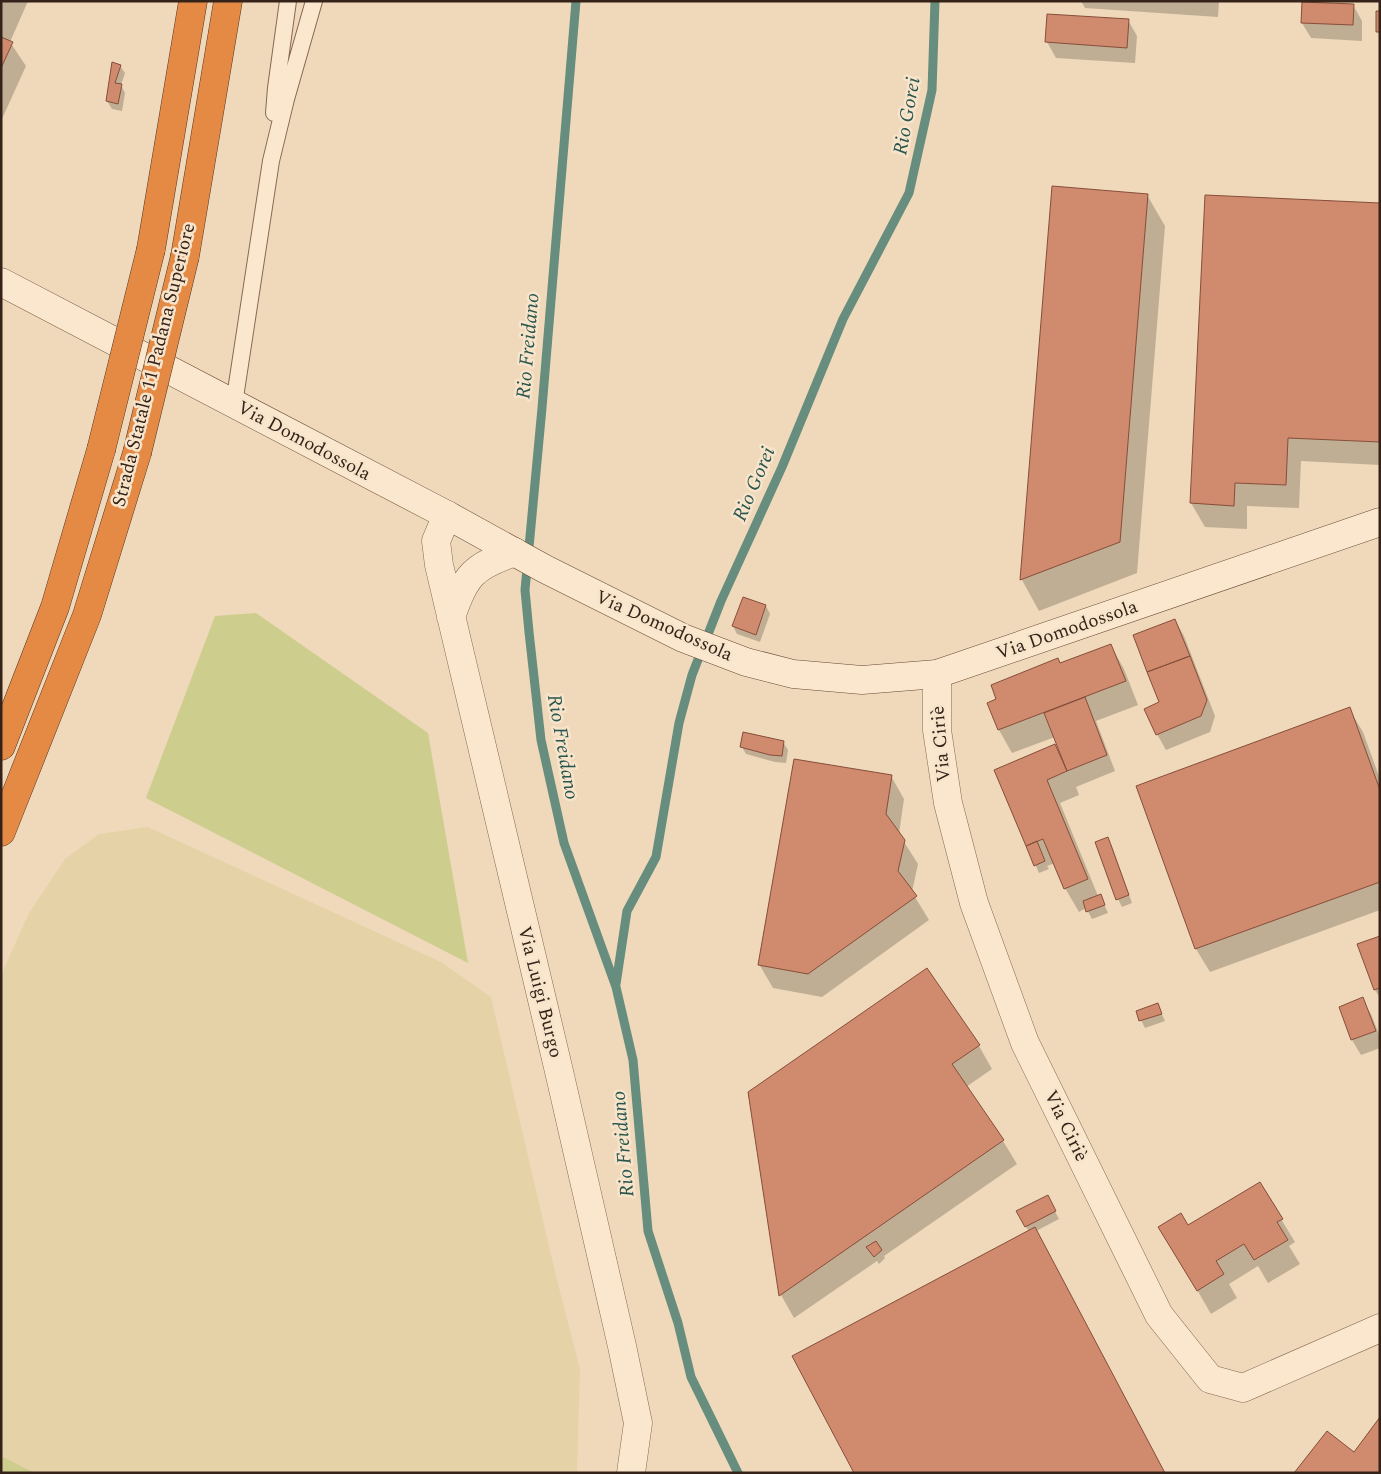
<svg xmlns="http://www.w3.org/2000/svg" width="1381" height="1474" font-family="Spectral,serif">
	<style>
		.farmland { fill: #e5d3a7 }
		.green { fill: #cdcd8e }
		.shadow { fill: #0003 }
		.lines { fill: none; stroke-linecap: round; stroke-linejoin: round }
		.stream { stroke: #668d7e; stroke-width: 9 }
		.building { fill: #d08a6e; stroke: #864e39 }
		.lane-casing { stroke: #866854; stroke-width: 18 }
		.street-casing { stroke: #866854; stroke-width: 29 }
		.secondary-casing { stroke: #684937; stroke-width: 29 }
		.highway-casing { stroke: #533729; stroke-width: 29 }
		.lane { stroke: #fae7cd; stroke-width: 16 }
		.street { stroke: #fae7cd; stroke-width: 28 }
		.secondary { stroke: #fae7cd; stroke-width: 28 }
		.highway { stroke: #e58a44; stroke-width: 28 }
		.highway-bridge-casing { stroke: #533729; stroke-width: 29; stroke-linecap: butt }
		.highway-bridge { stroke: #e58a44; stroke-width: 28 }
		.labels { text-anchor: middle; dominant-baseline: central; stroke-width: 5; stroke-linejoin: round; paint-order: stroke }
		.street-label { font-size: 19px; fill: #35231a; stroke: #f7e4ca }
		.water-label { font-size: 20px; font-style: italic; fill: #28554d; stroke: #f7e4ca }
	</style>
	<rect width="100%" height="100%" fill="#efd9ba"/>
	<path class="farmland" d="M148,827L441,962L491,997L556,1276L580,1369L577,1473H35L1,1456V975L29,913L65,859L99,834Z"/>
	<path class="green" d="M256,613L428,733L468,963L146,798L215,616Z
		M1,1456L35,1473H1Z"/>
	<path class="shadow" d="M1,1H28L10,42L26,66L1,121Z
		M1081,1H1219L1218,17L1085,8Z
		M1353,5L1362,21V41L1311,38L1302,23Z
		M1128,20L1137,36L1135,63L1056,58L1047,42Z
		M120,66L125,73L121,85L125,93L122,111L112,109L107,101Z
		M1053,188L1147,195L1165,226L1137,573L1039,611L1022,580Z
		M1206,197L1380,205V465L1301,461L1299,508L1247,506V529L1205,527L1191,503Z
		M743,598L766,606L770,614L760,642L737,634L733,626Z
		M1175,620L1184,636L1215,716L1210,732L1166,750L1157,734Z
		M1111,646L1124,669L1138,705L1096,721L1115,771L1076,787L1079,795L1060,803L1098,896L1100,895L1108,913L1092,919L1086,908L1079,912L1065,888L1055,863L1047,866L1049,869L1039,873L995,770L1055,745L1060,754L1061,753L1055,737L1012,753L999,730L989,703L1060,665Z
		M1349,709L1363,732L1380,779V910L1210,972L1196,949L1138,787Z
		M783,742L788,750L786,763L775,762L746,754L742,747Z
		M891,776L904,799L899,834L918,864L912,892L929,920L822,997L773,988L759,964Z
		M1108,839L1112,846L1132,903L1122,907L1118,899L1097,843Z
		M1380,937V998L1375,990Z
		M1362,999L1371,1014L1380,1037V1048L1361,1055L1352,1040Z
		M1157,1004L1165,1021L1145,1028L1137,1012Z
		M979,1046L992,1069L966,1087L1003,1141L1017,1164L884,1256L885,1258L879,1264L877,1261L794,1318L781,1295L749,1092Z
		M1051,1204L1059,1219L1036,1231L1165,1473H855L1029,1232L1018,1212Z
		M1281,1219L1295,1242L1289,1246L1300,1264L1268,1283L1258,1266L1229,1284L1237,1298L1211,1314L1174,1250Z"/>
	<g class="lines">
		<path class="stream" d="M576,1L542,408L525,590L529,632L541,740L564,843L616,987L633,1060L648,1231L678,1323L691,1377L738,1473
			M616,984L627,911L656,857L679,723L692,675L721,601L782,467L843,319L909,193L932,90L935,1"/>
	</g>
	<path class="building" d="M1302,2L1354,4L1353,25L1301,23Z
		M1376,11H1380V32H1376Z
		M1047,14L1129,19L1127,48L1045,42Z
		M1,37L13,42L1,68Z
		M112,62L121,65L115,83L122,84L118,104L106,101Z
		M1052,186L1148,194L1120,542L1020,580Z
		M1205,195L1380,203V442L1288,438L1286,485L1235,483L1234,506L1190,503Z
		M743,597L766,605L756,635L732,626Z
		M1175,619L1190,656L1147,672L1133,635Z
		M1111,644L1126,681L998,730L987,703L996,699L991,685L1058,658L1060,663Z
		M1190,656L1207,700L1201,716L1156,735L1144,709L1159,702L1147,672Z
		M1085,697L1107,755L1067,771L1044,713Z
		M1350,707L1380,790V882L1195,949L1136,786Z
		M743,732L784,741L782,756L770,755L740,747Z
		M1055,744L1067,771L1047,780L1088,879L1064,889L1043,839L1026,846L994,770Z
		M794,759L892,775L886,814L905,840L898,871L917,896L808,974L758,965Z
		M1108,837L1129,895L1116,900L1095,842Z
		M1037,841L1045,861L1034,866L1026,846Z
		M1101,894L1105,905L1086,912L1083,901Z
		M1380,936V988L1374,990L1357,944Z
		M927,968L980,1045L952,1064L1004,1140L779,1296L748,1092Z
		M1363,997L1376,1031L1351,1040L1339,1007Z
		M1158,1003L1162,1014L1139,1021L1136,1011Z
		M1260,1182L1283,1219L1277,1222L1288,1240L1254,1260L1244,1244L1216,1261L1224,1274L1197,1291L1158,1227L1181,1213L1188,1225Z
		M1048,1195L1056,1211L1025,1227L1016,1211Z
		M1035,1227L1165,1473H854L792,1356Z
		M876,1241L882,1250L874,1257L866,1247Z
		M1380,1417V1473H1294L1327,1431L1354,1452Z"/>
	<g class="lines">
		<defs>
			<path id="lane" d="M274,113L276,88L288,1
				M234,404L271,161L286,99L314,1"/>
			<path id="street" d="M447,515L436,541L439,565L558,1067L622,1346L638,1423L631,1473
				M451,617C466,575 472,567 515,552
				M937,674V730L948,803L974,903L1025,1043L1159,1315L1210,1379L1243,1388L1380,1328"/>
			<path id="secondary" d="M1,282L447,515L545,569L683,638L746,662L793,674L862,680L937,674L1380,522"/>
			<path id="highway" d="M151,249L193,1
				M185,256L228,1
				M1,746L55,607L101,450
				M1,832L87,615L137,453"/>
		</defs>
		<use href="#lane" class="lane-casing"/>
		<use href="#street" class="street-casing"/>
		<use href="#secondary" class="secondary-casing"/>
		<use href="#highway" class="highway-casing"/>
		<use href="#lane" class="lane"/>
		<use href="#street" class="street"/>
		<use href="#secondary" class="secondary"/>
		<use href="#highway" class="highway"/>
		<defs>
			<path id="highway-bridge" d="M101,450L151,249
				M137,453L185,256"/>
		</defs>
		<use href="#highway-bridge" class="highway-bridge-casing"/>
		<use href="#highway-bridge" class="highway-bridge"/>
	</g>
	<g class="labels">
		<g class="street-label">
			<text transform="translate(154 365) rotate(-76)">Strada Statale 11 Padana Superiore</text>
			<text transform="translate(304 441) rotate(28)">Via Domodossola</text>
			<text transform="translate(664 626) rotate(24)">Via Domodossola</text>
			<text transform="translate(1067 630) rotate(-19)">Via Domodossola</text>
			<text transform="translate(941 744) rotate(-95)">Via Ciriè</text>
			<text transform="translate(540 992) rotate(76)">Via Luigi Burgo</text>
			<text transform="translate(1066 1126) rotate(64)">Via Ciriè</text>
		</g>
		<g class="water-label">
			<text transform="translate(907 116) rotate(-80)">Rio Gorei</text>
			<text transform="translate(528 346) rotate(-85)">Rio Freidano</text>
			<text transform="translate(754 484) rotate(-67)">Rio Gorei</text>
			<text transform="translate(563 747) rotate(80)">Rio Freidano</text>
			<text transform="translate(623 1144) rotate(-95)">Rio Freidano</text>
		</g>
	</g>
	<rect width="1381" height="1474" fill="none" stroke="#35231a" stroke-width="5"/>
</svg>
